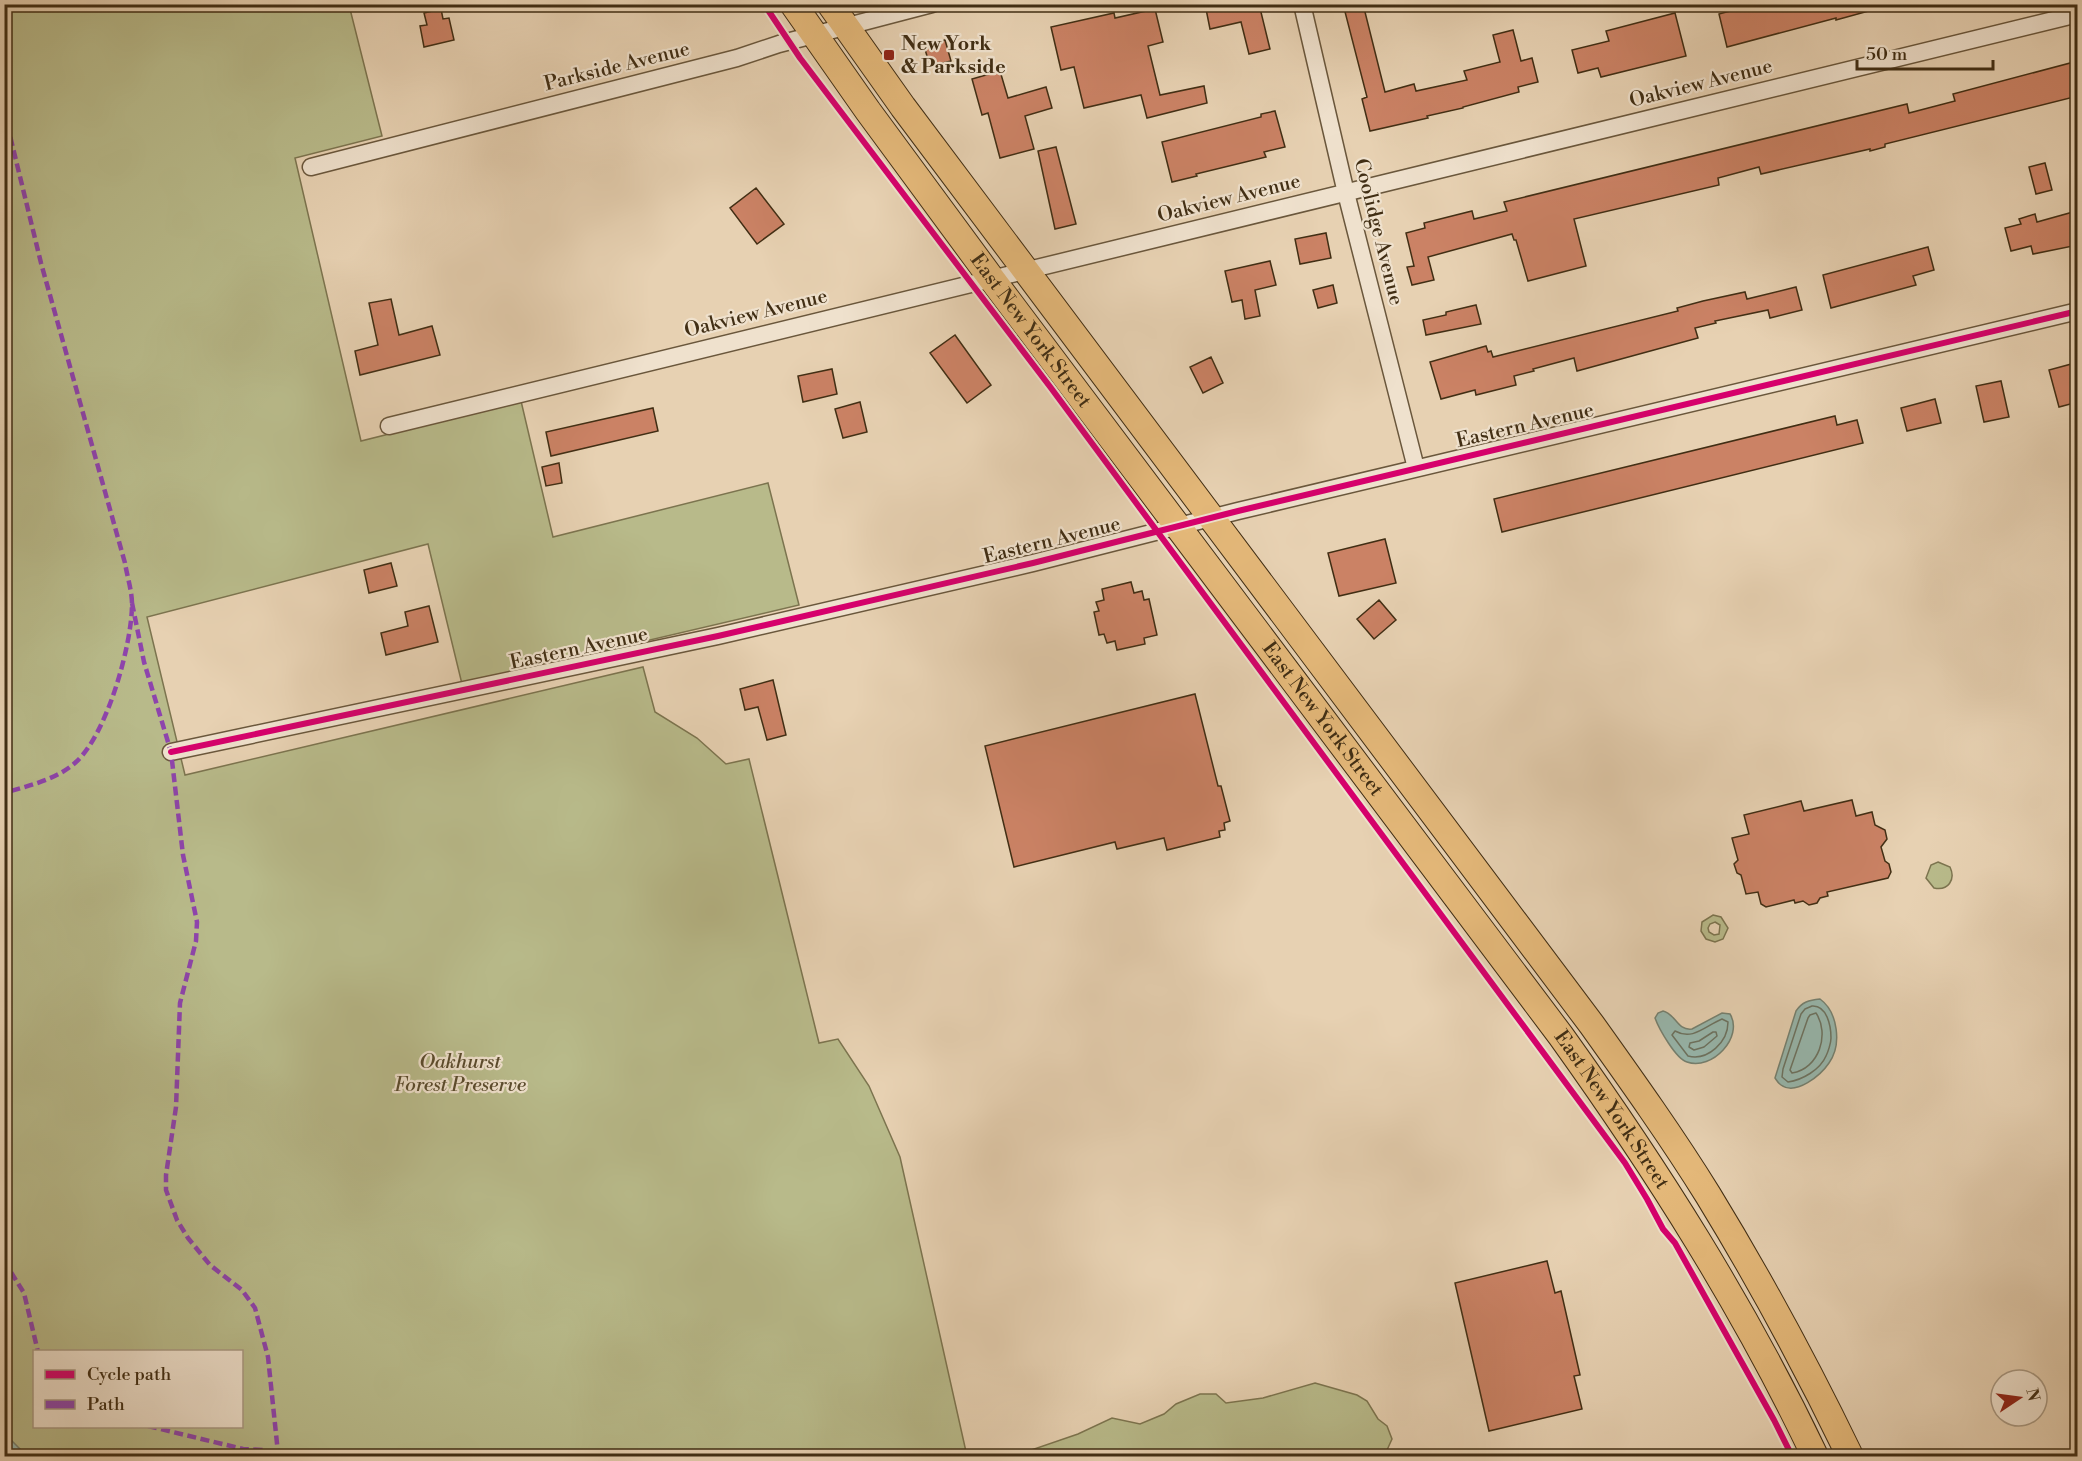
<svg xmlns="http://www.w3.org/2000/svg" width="2082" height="1461" font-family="'Libre Bodoni',serif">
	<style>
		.green { fill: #b8ba8a; stroke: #7c744f; stroke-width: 1.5; fill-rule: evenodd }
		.water { fill: #97b7ad; stroke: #758070; stroke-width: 1.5 }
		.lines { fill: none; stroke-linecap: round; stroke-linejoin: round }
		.shore { stroke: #6c7260; stroke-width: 1.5 }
		.building { fill: #cb8265; stroke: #412e14; stroke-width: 1.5 }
		.minor-casing { stroke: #6a573c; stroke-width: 19 }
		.primary-casing { stroke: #412e14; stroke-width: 28 }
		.minor { stroke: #efe1cd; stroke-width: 16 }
		.primary { stroke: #e4b879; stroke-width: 26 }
		.quiet { stroke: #8e44ad; stroke-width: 4.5; stroke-dasharray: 9 4.5; stroke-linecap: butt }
		.cycleway-casing { stroke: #efe1cd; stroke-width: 10 }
		.cycleway { stroke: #d6006c; stroke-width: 6 }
		.poi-dot { fill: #8f2418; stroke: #efe1cd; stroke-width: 2 }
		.labels { text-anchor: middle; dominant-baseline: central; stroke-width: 4.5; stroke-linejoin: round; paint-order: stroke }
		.poi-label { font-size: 20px; font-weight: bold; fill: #412e14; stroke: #efe1cd; text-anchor: start }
		.street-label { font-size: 20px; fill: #412e14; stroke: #efe1cd }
		.park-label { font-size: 20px; font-style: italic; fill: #594a2c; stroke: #efe1cd }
	</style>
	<rect width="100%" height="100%" fill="#e7d1b2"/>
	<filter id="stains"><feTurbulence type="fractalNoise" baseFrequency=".00333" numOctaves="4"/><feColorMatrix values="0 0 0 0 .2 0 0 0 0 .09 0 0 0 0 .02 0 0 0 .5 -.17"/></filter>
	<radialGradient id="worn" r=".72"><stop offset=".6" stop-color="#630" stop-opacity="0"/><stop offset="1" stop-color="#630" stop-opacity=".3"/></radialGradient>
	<path class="green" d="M5,5H349L382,136L295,158L361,441L521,401L553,537L768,483L799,605L462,684L428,544L147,617L185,775L643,667L655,712L697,738L726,764L749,759L819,1043L838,1039L869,1086L900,1157L967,1456H5ZM34,1352H242V1426H34Z
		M1938,862L1950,867C1956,880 1948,891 1934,888L1926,878L1931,865Z
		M1713,915L1721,917L1728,928L1723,939L1715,942L1706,939L1701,931L1702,922ZM1715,922L1720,925L1719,934L1714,935L1709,932L1708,928L1710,924Z
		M1315,1383L1357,1395L1367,1401L1378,1419L1387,1426L1392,1439L1387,1450L1388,1456H1014L1078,1434L1112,1418L1140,1424L1164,1414L1176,1404L1200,1394H1216L1226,1403L1263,1398Z"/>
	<path class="water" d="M1820,999C1838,1012 1842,1045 1829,1063C1821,1075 1796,1096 1781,1085C1778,1083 1777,1081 1775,1078L1796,1011C1802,1002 1809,1000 1820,999Z
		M1663,1011C1676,1014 1677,1031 1692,1029L1722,1013L1730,1014C1744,1037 1712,1071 1687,1062C1676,1059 1659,1029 1655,1018L1658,1013Z
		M4,1433L27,1456H16L5,1447Z"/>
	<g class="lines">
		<path class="shore" d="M1812,1006C1827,1005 1831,1026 1831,1038C1831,1043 1828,1052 1826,1056C1820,1070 1802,1080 1788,1082L1782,1077L1783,1069L1801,1014L1805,1009Z
			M1816,1013C1830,1034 1819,1069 1792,1073L1790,1070L1808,1018L1810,1015Z
			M1722,1019L1728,1022C1728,1042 1708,1061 1688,1056L1672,1035L1675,1031C1693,1041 1705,1026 1722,1019Z
			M1713,1032H1716L1717,1036L1704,1047L1694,1050L1689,1047L1690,1043L1699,1041Z"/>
	</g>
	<path class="building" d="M1205,4H1259L1270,49L1249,54L1241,22L1210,29Z
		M1343,4H1363L1385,92L1414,84L1416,91L1467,80L1464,71L1500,62L1493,35L1513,30L1521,61L1532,58L1538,82L1518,87L1519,92L1463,107V108L1427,116L1428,118L1370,131L1362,99L1367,97Z
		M1756,4H1875L1876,9L1836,20V18L1727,47L1719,14Z
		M441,9L443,19L449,18L454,40L424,47L420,26L427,25L424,13Z
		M1155,9L1163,42L1148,46L1160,95L1204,86L1207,103L1147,118L1141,95L1084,108L1074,67L1061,70L1051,27L1114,13L1115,18Z
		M1675,13L1686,56L1601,77L1598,68L1578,73L1572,50L1609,41L1606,31Z
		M945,40L951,61L930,66L924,46Z
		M2074,62L2078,77V96L1885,144V147L1870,151V149L1761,174L1759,167L1718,178L1719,185L1574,219L1586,266L1528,281L1516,240H1514L1512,234L1428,257L1434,280L1412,285L1407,267L1414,266L1406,233L1425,228L1424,223L1472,211L1474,219L1507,211L1504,202L1907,104L1909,113L1955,101L1953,94Z
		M1000,71L1008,98L1046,87L1052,108L1025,116L1034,149L1000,158L988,113L982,115L972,79Z
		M1275,111L1285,147L1264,152L1266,157L1196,174L1197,176L1172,182L1162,142L1261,117V114Z
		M1056,147L1076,224L1055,229L1038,151Z
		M2045,163L2052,190L2036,194L2029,167Z
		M756,188L784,224L757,244L730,208Z
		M2073,212L2078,230V245L2033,254L2031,246L2011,251L2005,228L2021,224L2019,219L2035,214L2037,222Z
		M1326,233L1331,258L1300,264L1295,239Z
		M1928,247L1934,270L1913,276L1916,285L1831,308L1823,275Z
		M1270,261L1276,285L1255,290L1260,316L1245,319L1242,300L1232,302L1225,271Z
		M1333,285L1337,303L1318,308L1313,290Z
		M1796,287L1802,310L1770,318L1768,310L1715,321L1716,323L1695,328L1698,338L1577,371L1574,358L1533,369L1534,371L1514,376L1516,385L1476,395L1475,390L1441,399L1430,362L1486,346L1488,352L1491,351L1493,357L1678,311L1677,308L1703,301L1745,292L1747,299Z
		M391,299L399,335L432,326L440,355L360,375L355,351L378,345L369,303Z
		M1476,305L1481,324L1426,335L1423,320L1446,315V312Z
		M955,335L991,385L967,403L930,353Z
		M1211,357L1223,383L1203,393L1190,367Z
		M2075,363L2078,372V402L2059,407L2049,370Z
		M832,369L837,394L803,402L798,376Z
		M2001,381L2009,417L1984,422L1976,386Z
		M1935,399L1941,423L1907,431L1901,408Z
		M860,402L867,432L843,438L835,409Z
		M653,408L658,431L551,456L546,432Z
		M1835,416L1837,425L1857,420L1863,443L1502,532L1494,499Z
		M559,463L562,483L546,486L542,467Z
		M1385,539L1396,583L1339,596L1328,553Z
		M391,563L397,586L369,593L364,570Z
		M1131,582L1134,593L1142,591L1144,600L1149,599L1157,635L1144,638L1145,644L1117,650L1115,641L1107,643L1104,634L1099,635L1094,612L1099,611L1096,602L1104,600L1102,589Z
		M1379,600L1396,620L1374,639L1357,619Z
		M429,606L438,642L386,655L381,633L408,626L405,612Z
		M773,680L786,735L767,740L758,707L745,710L740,689Z
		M1195,694L1218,786H1221L1230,821L1224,823L1225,830L1219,831L1220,837L1167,850L1164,838L1117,849L1115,842L1014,867L985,746Z
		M1852,800L1856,816L1872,812L1875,825L1885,830L1887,839L1881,847L1885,861L1889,864L1891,872L1888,878L1827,892L1828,896L1820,898L1817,903L1809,905L1803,901L1795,903L1794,900L1766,907L1761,904L1758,892L1746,894L1741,875L1737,873L1734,864L1738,860L1732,838L1749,834L1744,815L1801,801L1804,811Z
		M1547,1261L1555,1293L1561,1291L1580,1375L1574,1376L1582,1409L1489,1431L1455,1283Z"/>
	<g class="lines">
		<defs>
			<path id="minor" d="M1302,4L1346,193L1416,468
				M311,167L737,58L779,44L932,4
				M389,426L2078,14
				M171,752L718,636L1033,563L1238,511L2078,311"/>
			<g id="primary">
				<path id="s1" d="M793,4L868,111L991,278L1561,1036C1657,1170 1744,1307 1815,1456"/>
				<path d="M830,4L903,107L1592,1025C1632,1081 1672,1137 1708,1195C1760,1280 1807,1367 1850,1456"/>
			</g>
		</defs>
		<use href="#minor" class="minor-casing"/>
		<use href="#primary" class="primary-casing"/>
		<use href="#minor" class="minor"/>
		<use href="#primary" class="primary"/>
		<path class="quiet" d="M4,111L41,263L125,563C127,576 132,591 132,604C132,645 107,734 76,762C58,779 28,786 4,793
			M132,603L144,662L171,752L183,855L197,922L196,941L180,1003L176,1107L166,1175V1190L177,1220L188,1238L210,1265L242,1290L255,1308L268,1357L278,1453
			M4,1261L24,1293L38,1352
			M148,1426L243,1449L262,1450L282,1455"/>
		<defs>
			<path id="cycleway" d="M764,4L800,58L1051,388L1625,1163L1647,1199L1663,1229L1675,1243L1774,1420L1792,1456
				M171,752L718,636L1033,563L1238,511L2078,311"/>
		</defs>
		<use href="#cycleway" class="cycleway-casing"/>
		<use href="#cycleway" class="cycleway"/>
	</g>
	<rect class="poi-dot" x="883" y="49" width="12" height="12" rx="3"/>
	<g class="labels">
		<g class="poi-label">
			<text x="901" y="44">New York<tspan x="901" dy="23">&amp; Parkside</tspan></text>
		</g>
		<g class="street-label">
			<text transform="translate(617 67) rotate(-14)">Parkside Avenue</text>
			<text transform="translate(1701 84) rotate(-14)">Oakview Avenue</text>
			<text transform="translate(1229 199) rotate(-14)">Oakview Avenue</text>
			<text transform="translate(1378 232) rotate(76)">Coolidge Avenue</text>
			<text transform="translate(756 314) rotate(-14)">Oakview Avenue</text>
			<text stroke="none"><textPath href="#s1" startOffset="404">East New York Street</textPath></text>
			<text transform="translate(1525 426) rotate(-13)">Eastern Avenue</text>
			<text transform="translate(1052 541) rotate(-14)">Eastern Avenue</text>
			<text transform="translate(579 649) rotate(-12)">Eastern Avenue</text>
			<text stroke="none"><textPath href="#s1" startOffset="890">East New York Street</textPath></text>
			<text stroke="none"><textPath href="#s1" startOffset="1376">East New York Street</textPath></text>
		</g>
		<g class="park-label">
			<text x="460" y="1062">Oakhurst<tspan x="460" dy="23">Forest Preserve</tspan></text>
		</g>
	</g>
	<rect width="2082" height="1461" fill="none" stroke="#e7d1b2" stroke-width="24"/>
	<rect x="6" y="6" width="2070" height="1449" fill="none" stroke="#412e14" stroke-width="3"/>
	<rect x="12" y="12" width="2058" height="1437" fill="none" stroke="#412e14" stroke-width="1.5"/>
	<rect x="33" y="1350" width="210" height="78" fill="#efe1cd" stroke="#a99983" stroke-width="1.5"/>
	<rect x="45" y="1370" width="30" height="9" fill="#d6006c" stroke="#a99983" stroke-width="1.5"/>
	<text x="87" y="1380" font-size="18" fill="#412e14">Cycle path</text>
	<rect x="45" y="1400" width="30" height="9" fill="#8e44ad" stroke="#a99983" stroke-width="1.5"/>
	<text x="87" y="1410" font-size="18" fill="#412e14">Path</text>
	<g transform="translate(2019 1398) rotate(77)"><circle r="28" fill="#efe1cd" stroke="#a99983" stroke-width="1.5"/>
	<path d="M0-4.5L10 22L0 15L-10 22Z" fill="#8f2418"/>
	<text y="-9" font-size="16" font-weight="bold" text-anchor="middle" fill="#412e14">N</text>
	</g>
	<path d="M1857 60v9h136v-9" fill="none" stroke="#412e14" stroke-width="3"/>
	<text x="1866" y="60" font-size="18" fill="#412e14" stroke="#efe1cd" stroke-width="4.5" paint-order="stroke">50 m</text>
	<rect width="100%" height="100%" filter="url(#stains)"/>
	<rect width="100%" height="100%" fill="url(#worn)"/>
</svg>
